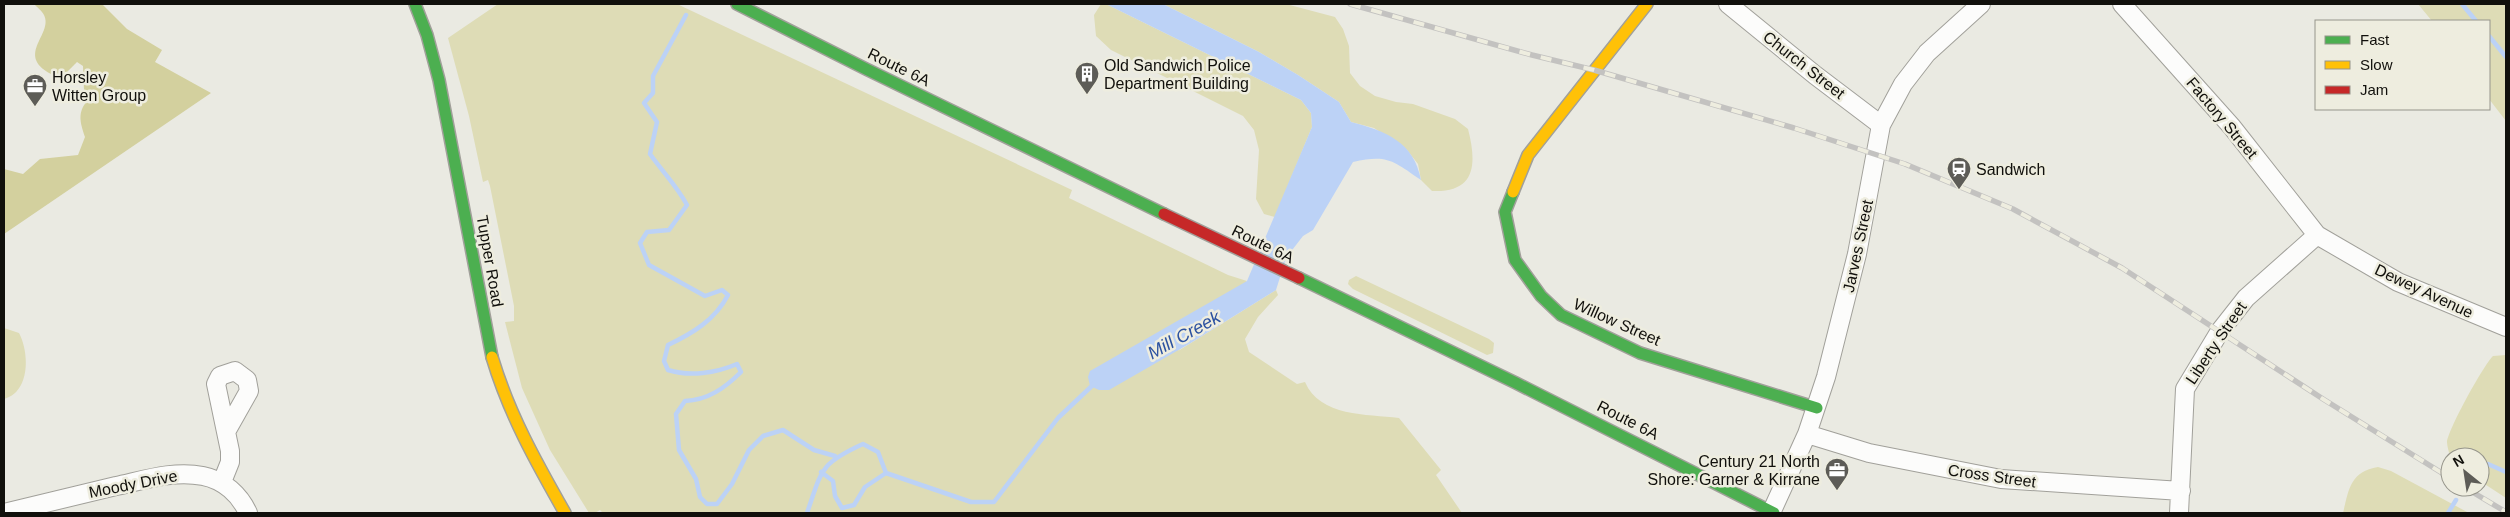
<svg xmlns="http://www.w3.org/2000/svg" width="2510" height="517" font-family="Arial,sans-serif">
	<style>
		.green { fill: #dedcb6 }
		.forest { fill: #d3d09e }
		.water { fill: #bcd2f6 }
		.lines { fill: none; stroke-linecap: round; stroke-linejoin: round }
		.stream { stroke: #bcd2f6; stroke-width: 4.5 }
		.street-casing { stroke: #a1a09a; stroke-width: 20 }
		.fast-casing { stroke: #a1a09a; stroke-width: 14 }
		.slow-casing { stroke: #a1a09a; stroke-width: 14 }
		.jam-casing { stroke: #a1a09a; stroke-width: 14 }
		.street { stroke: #fcfcfb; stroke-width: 18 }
		.fast { stroke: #4caf50; stroke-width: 11 }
		.slow { stroke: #ffc107; stroke-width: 11 }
		.jam { stroke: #c62828; stroke-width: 11 }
		.rail-casing { stroke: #c3c2c0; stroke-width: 5.5 }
		.rail { stroke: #eeeddf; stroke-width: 4; stroke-dasharray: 11; stroke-linecap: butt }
		.labels { text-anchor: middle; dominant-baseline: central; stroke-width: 5; stroke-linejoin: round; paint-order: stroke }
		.poi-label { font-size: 16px; fill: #11100c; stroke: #eeeddf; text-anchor: start }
		.street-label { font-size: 16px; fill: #11100c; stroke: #eeeddf }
		.water-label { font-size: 18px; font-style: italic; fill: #2b51a0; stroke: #eeeddf }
	</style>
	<rect width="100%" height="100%" fill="#eaeae2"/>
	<path class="green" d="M498,4H677L1072,190L1069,198L1228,275L1247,281L1178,351L1276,290L1278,295L1258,317L1245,339L1249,352L1297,384L1305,382C1320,417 1367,414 1399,418L1441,470L1436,475L1462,513H603L600,510L595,513H589L550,450L522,388L505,322L514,321V306L490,186L488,180L483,182L469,116L448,38Z
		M1101,4H1106L1301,100L1311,113L1312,127L1275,217L1264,214L1256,199L1259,150L1254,130L1243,116L1111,50L1096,36L1094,15Z
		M1163,4H1286L1335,17L1343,29L1349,46L1350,73L1360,86L1375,96L1396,102L1413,104L1455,119L1468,129C1477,164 1476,193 1432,191L1421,180L1418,164L1407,150L1374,128L1351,122L1339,102L1298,75L1259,52Z
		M2418,4H2506V121L2489,99V21H2432Z
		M1356,276L1489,339L1494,343L1493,353L1487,355L1353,289L1348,284L1349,280Z
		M4,328L19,333C29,351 31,392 4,399Z
		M2506,355V498L2480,481V457H2450C2449,452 2447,446 2447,442C2449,428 2483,366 2493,356Z
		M2378,467L2391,471L2469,513H2343C2349,489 2350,472 2378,467Z"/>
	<path class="forest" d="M34,4H102L127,29L162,50L155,62L211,93L4,234V169L23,174L40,159L78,155L85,137C80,122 77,112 88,100L84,90L83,66L77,62L66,73L55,76C12,56 54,35 44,15C42,11 37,7 34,4Z"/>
	<path class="water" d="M1106,4H1163L1259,52L1298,75L1339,102L1351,122C1386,131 1414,142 1421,180C1393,161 1388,154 1353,162L1313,230L1303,236L1286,258L1276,290L1189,344L1109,390H1099L1090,386L1088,377L1090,371L1247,281L1312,127L1311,113L1301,100Z"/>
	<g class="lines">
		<path class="stream" d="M2462,4L2476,21
			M686,15L653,76V93L644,103L657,122L650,154C662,171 677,186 687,205L669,230L647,232L640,243L649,265L705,296L722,290L728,295C715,320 693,333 668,345L664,361L668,370C690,377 716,373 737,364L741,372C725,388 708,400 685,401L676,414L679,450L696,479L700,497L707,504H717L732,484L749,450L763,436L783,430L814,450L835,456
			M2489,36L2506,57
			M2480,465L2488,464L2506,472
			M821,472L833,481L835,496L842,508L854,505L865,487L886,473
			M807,513C822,470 819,464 863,444L878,452L886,473L971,502H994L1058,418L1095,383
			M2448,513L2456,500"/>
		<defs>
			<path id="street" d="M1728,4L1815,75L1881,125
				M2122,4L2232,127L2317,235L2398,282L2506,327
				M1807,434L1869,453L2001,479L2181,491
				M222,482L230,462V451L216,384L220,376L235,371L247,380L249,391L227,430
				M4,513C41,504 78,495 116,486C144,480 174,470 203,476C224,480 240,495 248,513
				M1771,513L1807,434L1826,377L1857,254L1881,125L1903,84L1927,53L1981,4
				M2179,513L2185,389L2220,331L2246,298L2317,235"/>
			<path id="fast" d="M415,4L427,35L439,80L492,357
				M737,4L866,69L1164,214
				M1513,192L1505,212L1515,260L1541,296L1561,315L1640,353L1817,408
				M1299,278L1516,383L1774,513"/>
			<path id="slow" d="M1513,192L1528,155L1647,4
				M492,357C509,414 536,462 565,513"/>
			<path id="jam" d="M1164,214L1299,278"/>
		</defs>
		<use href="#street" class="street-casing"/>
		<use href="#fast" class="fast-casing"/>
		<use href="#slow" class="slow-casing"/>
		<use href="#jam" class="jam-casing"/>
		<use href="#street" class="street"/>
		<use href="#fast" class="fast"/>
		<use href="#slow" class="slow"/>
		<use href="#jam" class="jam"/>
		<defs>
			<path id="rail" d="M1350,4L1532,55L1594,70L1794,128L1905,164L2013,209L2122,268L2323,399L2450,478
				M2464,487L2506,512"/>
		</defs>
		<use href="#rail" class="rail-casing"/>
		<use href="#rail" class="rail"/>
	</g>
	<defs>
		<symbol id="building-pin" viewBox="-11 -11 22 30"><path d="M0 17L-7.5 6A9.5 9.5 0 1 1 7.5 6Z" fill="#5d5c57" stroke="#eeeddf"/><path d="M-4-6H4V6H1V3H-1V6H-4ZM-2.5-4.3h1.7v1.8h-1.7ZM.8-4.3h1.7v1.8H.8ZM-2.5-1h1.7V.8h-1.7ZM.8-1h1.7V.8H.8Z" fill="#fff"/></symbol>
		<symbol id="office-pin" viewBox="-11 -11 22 30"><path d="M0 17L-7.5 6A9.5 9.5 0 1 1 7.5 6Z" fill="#5d5c57" stroke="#eeeddf"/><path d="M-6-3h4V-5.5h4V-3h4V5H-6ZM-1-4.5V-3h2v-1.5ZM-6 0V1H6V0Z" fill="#fff"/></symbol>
		<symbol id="station-pin" viewBox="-11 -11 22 30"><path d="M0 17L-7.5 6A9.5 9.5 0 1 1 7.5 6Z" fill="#5d5c57" stroke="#eeeddf"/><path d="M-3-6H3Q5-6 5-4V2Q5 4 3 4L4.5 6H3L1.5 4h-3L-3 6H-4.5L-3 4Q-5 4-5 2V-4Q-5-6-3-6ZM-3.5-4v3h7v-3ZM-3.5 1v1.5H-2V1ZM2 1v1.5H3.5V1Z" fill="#fff"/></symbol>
	</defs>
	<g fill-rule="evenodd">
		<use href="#building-pin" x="1073" y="60" width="28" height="38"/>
		<use href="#office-pin" x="21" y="72" width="28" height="38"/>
		<use href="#station-pin" x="1945" y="155" width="28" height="38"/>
		<use href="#office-pin" x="1823" y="456" width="28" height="38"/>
	</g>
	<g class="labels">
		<g class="poi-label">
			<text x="1104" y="65">Old Sandwich Police<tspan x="1104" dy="18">Department Building</tspan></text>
			<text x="52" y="77">Horsley<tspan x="52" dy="18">Witten Group</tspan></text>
			<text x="1976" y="169">Sandwich</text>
			<text x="1820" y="461" text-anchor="end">Century 21 North<tspan x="1820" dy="18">Shore: Garner &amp; Kirrane</tspan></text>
		</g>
		<g class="street-label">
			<text transform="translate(1804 65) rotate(38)">Church Street</text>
			<text transform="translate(899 67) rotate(26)">Route 6A</text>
			<text transform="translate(2222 118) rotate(50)">Factory Street</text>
			<text transform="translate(1263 244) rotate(26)">Route 6A</text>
			<text transform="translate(1858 246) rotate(-78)">Jarves Street</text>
			<text transform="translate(490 261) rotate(80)">Tupper Road</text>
			<text transform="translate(2424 291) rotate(25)">Dewey Avenue</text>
			<text transform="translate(1617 322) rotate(24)">Willow Street</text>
			<text transform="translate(2216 343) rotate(-56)">Liberty Street</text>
			<text transform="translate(1628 420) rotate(27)">Route 6A</text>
			<text transform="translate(1992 476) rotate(8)">Cross Street</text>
			<text transform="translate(133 484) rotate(-11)">Moody Drive</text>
		</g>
		<g class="water-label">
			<text transform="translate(1184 335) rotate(-29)">Mill Creek</text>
		</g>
	</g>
	<rect width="2510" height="517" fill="none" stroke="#11100c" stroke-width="10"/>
	<rect x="2315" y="20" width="175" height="90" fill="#eeeddf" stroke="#96958b"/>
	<rect x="2325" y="36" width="25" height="8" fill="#4caf50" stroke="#96958b"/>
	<text x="2360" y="45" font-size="15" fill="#11100c">Fast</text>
	<rect x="2325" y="61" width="25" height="8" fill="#ffc107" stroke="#96958b"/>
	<text x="2360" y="70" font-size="15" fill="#11100c">Slow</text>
	<rect x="2325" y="86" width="25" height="8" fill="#c62828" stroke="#96958b"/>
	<text x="2360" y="95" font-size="15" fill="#11100c">Jam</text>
	<g transform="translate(2465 472) rotate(330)"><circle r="24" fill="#eeeddf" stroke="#96958b"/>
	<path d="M0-4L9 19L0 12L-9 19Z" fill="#5d5c57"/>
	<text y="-8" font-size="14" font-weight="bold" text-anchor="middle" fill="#11100c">N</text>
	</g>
</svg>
